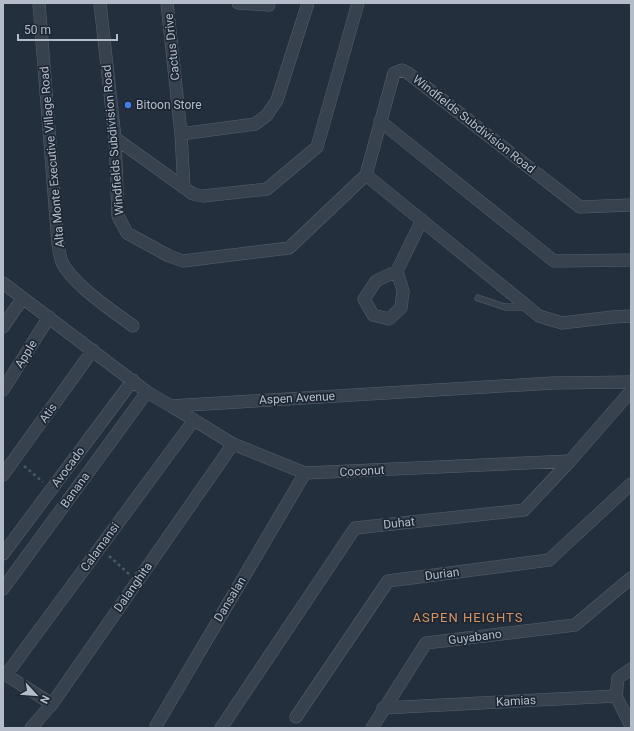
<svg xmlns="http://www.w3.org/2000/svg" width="634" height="731" font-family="Roboto,sans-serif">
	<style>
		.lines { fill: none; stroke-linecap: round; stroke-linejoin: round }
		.service-casing { stroke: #565f6c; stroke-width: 7 }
		.minor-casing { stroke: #565f6c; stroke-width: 13 }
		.path { stroke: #44595c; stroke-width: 2.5; stroke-dasharray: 3 3; stroke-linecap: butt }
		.service { stroke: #38414e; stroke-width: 6 }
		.minor { stroke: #38414e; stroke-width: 12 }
		.shop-dot { fill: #3f7fe0; stroke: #1d2633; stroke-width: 1.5 }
		.labels { text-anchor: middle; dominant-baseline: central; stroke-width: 3.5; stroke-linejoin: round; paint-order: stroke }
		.street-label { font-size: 12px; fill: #b4bcc9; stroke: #1d2633 }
		.poi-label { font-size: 12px; fill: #b4bcc9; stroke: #1d2633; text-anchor: start }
		.neighbourhood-label { font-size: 13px; letter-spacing: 1px; fill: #d59563; stroke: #1d2633 }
	</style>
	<rect width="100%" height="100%" fill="#242f3e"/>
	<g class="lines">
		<defs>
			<path id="service" d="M478,298L505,307H525"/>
			<path id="minor" d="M39,3L58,244C59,250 60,257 62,262C72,284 114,312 133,326
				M100,3L115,138L118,216L127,233L169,256L183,261L289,248L366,175L394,73L402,70L408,73L580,207L631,205
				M167,3L181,134L184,188
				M238,3L269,5
				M380,121L554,261L631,260
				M181,134L255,124L267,115L277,100L308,3
				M115,138L193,194L203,196L267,189L317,147L358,3
				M366,175L539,316L562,323L613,317L631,316
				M397,271L376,281L364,299L373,315L389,319L401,308L403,291L397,271L422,220
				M3,283L147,392L171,406L553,383L631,382
				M3,327L22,299
				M3,390L49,317
				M171,406L233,444L305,473L570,461
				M3,475L93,350
				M3,554L133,380
				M3,589L147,392
				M3,673L52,704
				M6,675L194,420
				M616,696L618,678L631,669
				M616,696L631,726
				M383,708L616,696
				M296,717L388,581L549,560L631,484
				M156,726L305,473
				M31,728L52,704L233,444
				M221,728L355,528L524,510L570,461L631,391
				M372,728L426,643L575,625L631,578"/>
		</defs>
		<use href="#service" class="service-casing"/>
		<use href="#minor" class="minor-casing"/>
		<path class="path" d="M24,466L43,482
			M109,556L129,574"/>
		<use href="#service" class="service"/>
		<use href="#minor" class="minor"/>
	</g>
	<circle class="shop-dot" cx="128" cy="105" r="4"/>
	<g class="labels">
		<g class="street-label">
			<text transform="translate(172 47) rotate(-96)">Cactus Drive</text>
			<text transform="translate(474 124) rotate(38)">Windfields Subdivision Road</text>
			<text transform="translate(113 140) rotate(-95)">Windfields Subdivision Road</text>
			<text transform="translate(52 157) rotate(-95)">Alta Monte Executive Village Road</text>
			<text transform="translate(26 354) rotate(-58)">Apple</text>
			<text transform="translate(297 398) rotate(-3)">Aspen Avenue</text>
			<text transform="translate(48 413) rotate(-54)">Atis</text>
			<text transform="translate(68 467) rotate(-53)">Avocado</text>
			<text transform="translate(362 471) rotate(-3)">Coconut</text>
			<text transform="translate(75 490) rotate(-54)">Banana</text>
			<text transform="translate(399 523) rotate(-6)">Duhat</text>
			<text transform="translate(100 547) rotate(-54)">Calamansi</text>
			<text transform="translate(442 574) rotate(-8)">Durian</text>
			<text transform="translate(133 587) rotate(-55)">Dalanghita</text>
			<text transform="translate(230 599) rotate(-59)">Dansalan</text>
			<text transform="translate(475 637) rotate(-7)">Guyabano</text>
			<text transform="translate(516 701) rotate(-3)">Kamias</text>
		</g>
		<g class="poi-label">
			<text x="136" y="105">Bitoon Store</text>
		</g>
		<g class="neighbourhood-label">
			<text x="468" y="617">ASPEN HEIGHTS</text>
		</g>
	</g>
	<rect width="634" height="731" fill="none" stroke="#b4bcc9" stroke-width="8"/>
	<g transform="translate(36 695) rotate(116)" stroke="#1d2633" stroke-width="3" paint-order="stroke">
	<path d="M0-3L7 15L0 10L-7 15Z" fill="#b4bcc9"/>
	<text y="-6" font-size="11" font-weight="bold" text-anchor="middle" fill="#b4bcc9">N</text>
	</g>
	<path d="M18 34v6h99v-6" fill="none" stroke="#b4bcc9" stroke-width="2"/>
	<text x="24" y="34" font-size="12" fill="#b4bcc9" stroke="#1d2633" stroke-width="3" paint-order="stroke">50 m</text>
</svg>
